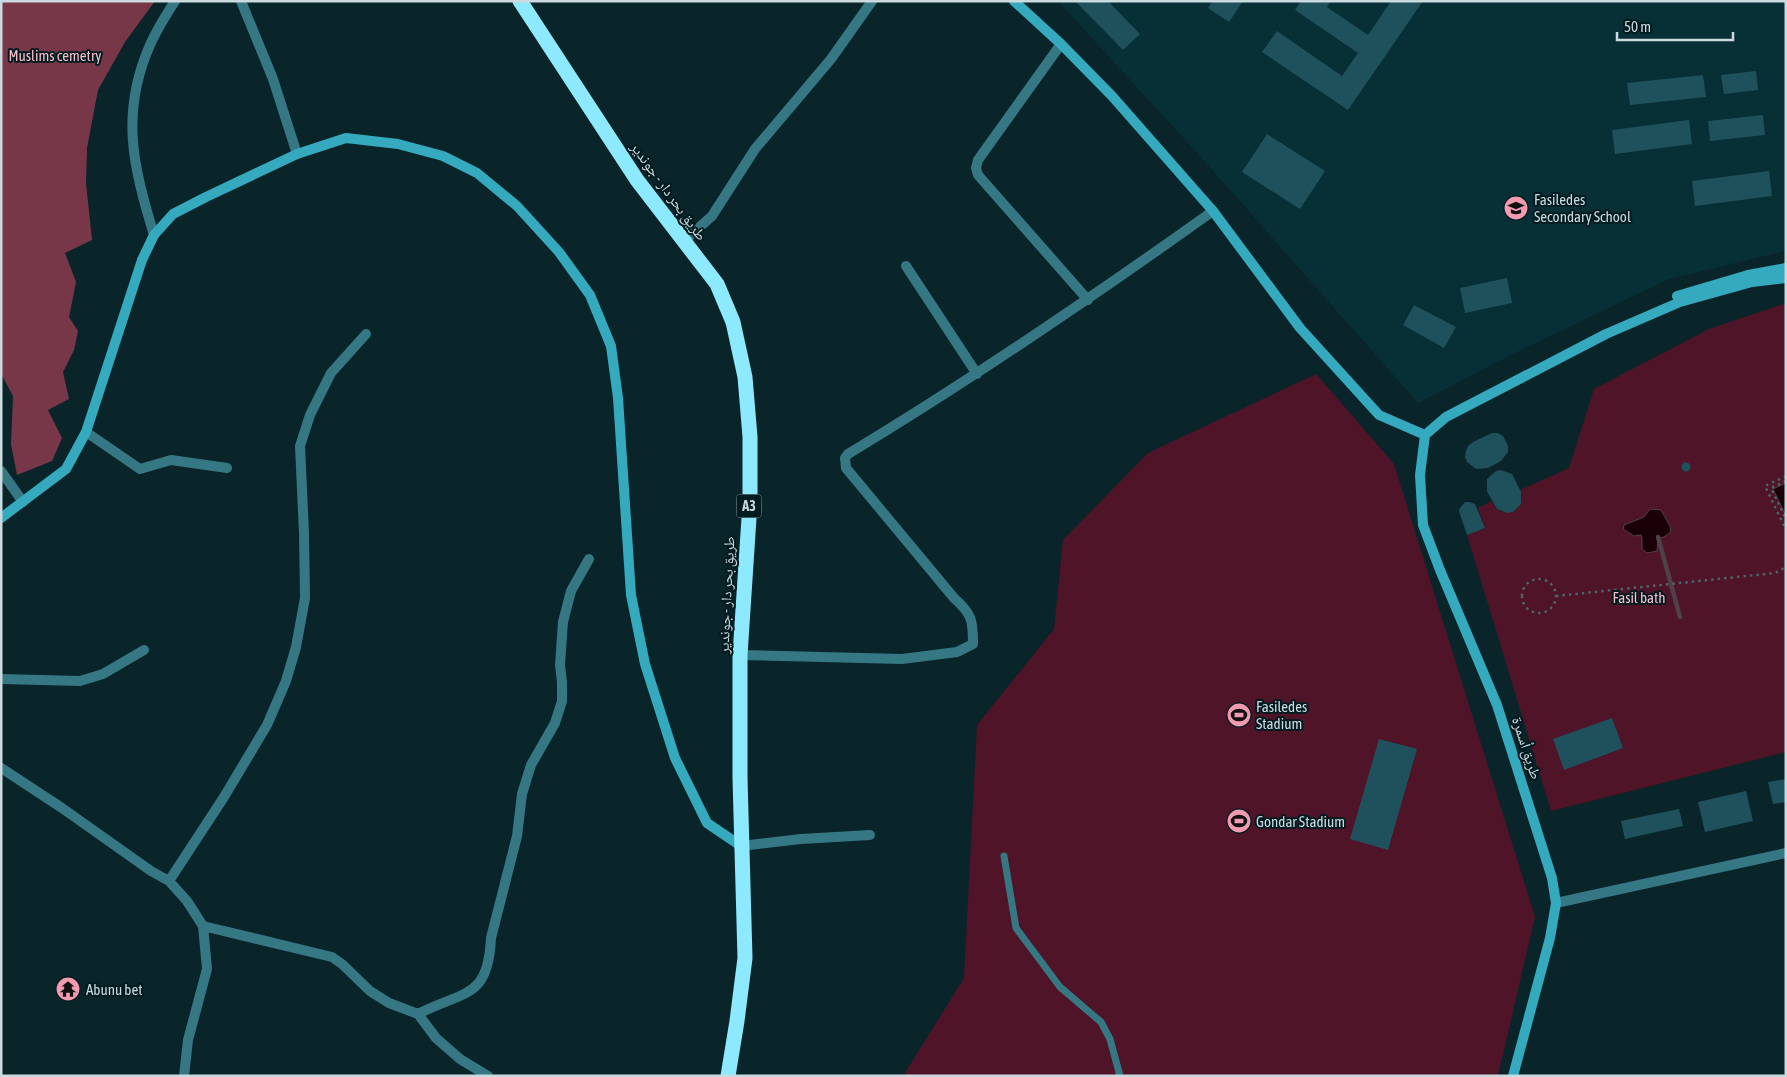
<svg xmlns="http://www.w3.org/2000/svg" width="1787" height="1077" font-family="'Asap Condensed','Noto Naskh Arabic',sans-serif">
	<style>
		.built { fill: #072f36 }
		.green { fill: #501428 }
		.forest { fill: #783749 }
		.water { fill: #1a0007; stroke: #4f4148 }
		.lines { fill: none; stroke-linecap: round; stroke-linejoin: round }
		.stream { stroke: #4f4148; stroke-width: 4.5 }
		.building { fill: #1e515b }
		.path { stroke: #4c6368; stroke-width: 2.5; stroke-dasharray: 2.5 4; stroke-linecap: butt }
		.lane { stroke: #367784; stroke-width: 7 }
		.street { stroke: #367784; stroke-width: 10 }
		.secondary { stroke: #35a9be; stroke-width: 10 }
		.highway { stroke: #8de9fd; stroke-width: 15 }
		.labels { text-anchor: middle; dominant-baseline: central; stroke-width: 4; stroke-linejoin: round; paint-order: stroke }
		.shield { fill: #011b20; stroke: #8ea1a5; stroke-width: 1 }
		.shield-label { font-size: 14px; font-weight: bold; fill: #cbdade }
		.park-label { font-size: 15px; fill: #fbbcca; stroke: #011b20 }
		.street-label { font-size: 15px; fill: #cbdade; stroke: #011b20 }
		.poi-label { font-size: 15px; fill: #cbdade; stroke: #011b20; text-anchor: start }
	</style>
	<rect width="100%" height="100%" fill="#09252a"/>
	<path class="built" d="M1058,1H1786V251L1669,279L1517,352L1418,403L1208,165Z"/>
	<path class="green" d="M1786,303V752L1551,811L1467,535L1485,528L1478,508L1492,501C1496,511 1503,514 1513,512C1521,506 1524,499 1520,490L1569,468L1594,389L1709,329Z
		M1316,374L1394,464L1535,917L1498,1076H903L964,978L977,725L1054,629L1063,540L1148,453Z"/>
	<path class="forest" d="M1,1H155L125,42L98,90L87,148L86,183L92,240L65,253L76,282L69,317L78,331L74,350L63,372L69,399L48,410L62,438L52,461L17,475L11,444L13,396L1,374Z"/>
	<path class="water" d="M1786,483V516L1773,489Z
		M1650,509L1661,510L1670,526L1671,532L1664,537L1658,538L1657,551L1647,553L1642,549V539L1641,535L1634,536L1623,529L1624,525L1644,517Z"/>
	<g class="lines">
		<path class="stream" d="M1658,537L1680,617"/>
	</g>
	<path class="building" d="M1075,1H1108L1140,34L1123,50Z
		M1213,1H1243L1229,22L1208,8Z
		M1301,1H1331L1327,7L1368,35L1391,1H1423L1348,110L1262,52L1277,31L1342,76L1358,53L1295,10Z
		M1756,71L1758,90L1724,94L1721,75Z
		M1703,75L1706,97L1630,105L1627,83Z
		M1763,115L1765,135L1710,141L1708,121Z
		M1689,120L1692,144L1615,154L1612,130Z
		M1267,134L1325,171L1300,209L1242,172Z
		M1769,171L1772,196L1695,206L1692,181Z
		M1507,278L1512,303L1465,313L1460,288Z
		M1414,305L1456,327L1444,348L1403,325Z
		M1492,433H1498L1503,436L1508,446V452L1501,461L1488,468L1476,469L1467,462L1465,457L1466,451L1468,446L1473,442Z
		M1681.5 467a4.5 4.5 0 1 1 9 0a4.5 4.5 0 1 1-9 0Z
		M1501,470L1512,474L1521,492V504L1513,512L1507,513L1497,509L1487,491V479L1496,471Z
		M1465,502H1469L1475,504L1485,528L1467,535L1459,511L1460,508Z
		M1612,718L1623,748L1564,770L1553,739Z
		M1379,739L1417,749L1388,850L1350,839Z
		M1786,779V802L1773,804L1768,782Z
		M1746,791L1753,821L1705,832L1698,802Z
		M1679,809L1683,826L1625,839L1621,821Z"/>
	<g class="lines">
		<path class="path" d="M1786,476L1765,486L1786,530
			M1786,481L1771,488L1786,519
			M1522 596a17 17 0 1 1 34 0a17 17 0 1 1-34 0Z
			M1556,596L1775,573L1786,567"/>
		<path class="lane" d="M1004,856L1016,928L1060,987L1101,1022L1110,1039L1120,1076"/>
		<path class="street" d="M241,1L273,79L297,154
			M1061,44L978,160L976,168L978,175L1088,300
			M154,235C133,166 120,113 150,45C157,29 166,15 175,1
			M684,241L712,216L755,149L831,59L872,1
			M906,266L977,374
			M86,432L140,469L171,460L227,468
			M1,471L23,502
			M740,655L902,659L957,652L973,644C973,620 972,614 954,598L846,468L845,458L848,454C974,378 1094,296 1213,211
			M1,679L80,681L103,674L144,650
			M1,768L62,808L151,871L169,881L187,901L203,926L207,969L188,1040L184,1076
			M741,846L801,839L870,835
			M169,881L224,797L267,725L286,681L296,647L305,598L304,533L300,446L310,415L331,373L366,334
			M1556,903L1786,853
			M203,926L332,957L342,964L370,991L389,1003L418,1014L436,1038L460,1059L488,1076
			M418,1014C464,990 488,1000 491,938L517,836L522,794L531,765L555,723L562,701V682L560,665L563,622L571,591L589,559"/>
		<path class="secondary" d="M1014,1L1061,44L1112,96L1213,211L1300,328L1379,415L1425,435
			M1677,296L1748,275L1786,268
			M1425,435L1420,475L1423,525L1440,570L1497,705L1552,878L1556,903L1550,938L1513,1076
			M1425,435L1446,417L1606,334L1680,302L1752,282L1786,278
			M1,518L66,469L86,432L142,260L154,235L173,214L206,197L297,154L346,138L398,144L443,156L477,173L517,206L559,252L590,295L611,346L618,398L631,595L645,664L675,758L707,823L741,846"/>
		<path class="highway" d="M520,1L637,180L717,284L733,322L745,377L750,437V503L740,655V778L745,958L737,1021L728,1076"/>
	</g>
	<defs>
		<symbol id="school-disc" viewBox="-11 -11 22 22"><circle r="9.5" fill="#f29aaf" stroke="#011b20"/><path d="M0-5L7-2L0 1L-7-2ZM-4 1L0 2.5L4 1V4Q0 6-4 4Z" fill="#111"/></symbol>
		<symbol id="stadium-disc" viewBox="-11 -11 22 22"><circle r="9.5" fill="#f29aaf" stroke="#011b20"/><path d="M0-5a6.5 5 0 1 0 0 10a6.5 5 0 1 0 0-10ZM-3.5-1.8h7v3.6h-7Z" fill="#111"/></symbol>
		<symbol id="temple-disc" viewBox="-11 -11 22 22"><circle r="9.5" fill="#f29aaf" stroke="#011b20"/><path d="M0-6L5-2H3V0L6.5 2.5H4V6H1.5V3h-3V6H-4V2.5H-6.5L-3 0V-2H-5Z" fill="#111"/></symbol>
	</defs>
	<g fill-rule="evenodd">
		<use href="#school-disc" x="1502" y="194" width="28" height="28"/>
		<use href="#stadium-disc" x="1225" y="701" width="28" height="28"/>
		<use href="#stadium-disc" x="1225" y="807" width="28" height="28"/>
		<use href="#temple-disc" x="54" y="975" width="28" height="28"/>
	</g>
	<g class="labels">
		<rect class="shield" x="736.5" y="494.5" width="25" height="23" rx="4"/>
		<g class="shield-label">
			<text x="749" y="506">A3</text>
		</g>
		<g class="park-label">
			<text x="55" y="55">Muslims cemetry</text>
			<text x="1639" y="597">Fasil bath</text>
		</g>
		<g class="street-label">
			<text transform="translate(669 191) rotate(54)">طريق بحر دار - جوندير</text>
			<text transform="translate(726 595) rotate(-87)">طريق بحر دار - جوندير</text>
			<text transform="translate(1527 748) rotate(72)">طريق أسمرة</text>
		</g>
		<g class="poi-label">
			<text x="1534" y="199">Fasiledes<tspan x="1534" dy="17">Secondary School</tspan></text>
			<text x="1256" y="706">Fasiledes<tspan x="1256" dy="17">Stadium</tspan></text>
			<text x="1256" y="821">Gondar Stadium</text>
			<text x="86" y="989">Abunu bet</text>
		</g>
	</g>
	<rect width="1787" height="1077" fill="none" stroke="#cbdade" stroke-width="5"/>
	<path d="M1617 32v8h116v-8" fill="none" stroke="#cbdade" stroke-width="2.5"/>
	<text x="1624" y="32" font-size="15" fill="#cbdade" stroke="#011b20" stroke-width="4" paint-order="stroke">50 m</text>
</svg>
